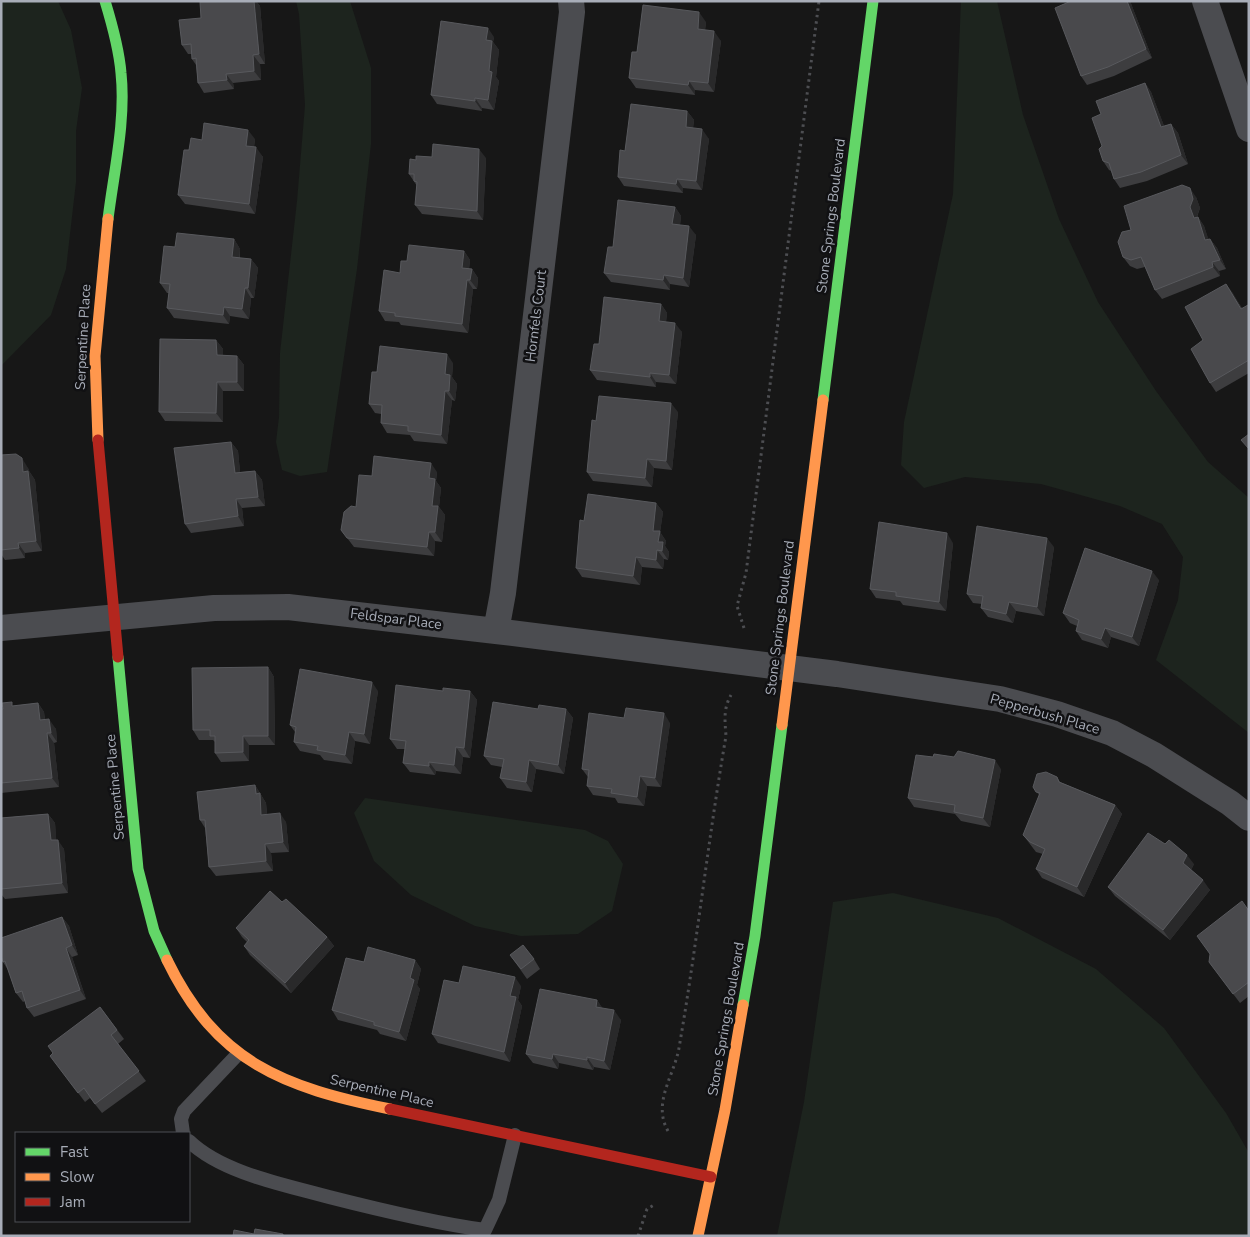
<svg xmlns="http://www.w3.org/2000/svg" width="1250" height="1237" font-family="'Nunito Sans',sans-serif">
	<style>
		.green { fill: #1d241e }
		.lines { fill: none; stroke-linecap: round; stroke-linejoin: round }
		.path { stroke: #4d4e52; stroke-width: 3; stroke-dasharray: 2.5 4; stroke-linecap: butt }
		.lane { stroke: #4b4c50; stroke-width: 14 }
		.street { stroke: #4b4c50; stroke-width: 26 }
		.fast { stroke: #63d668; stroke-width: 11 }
		.slow { stroke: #ff974d; stroke-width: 11 }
		.jam { stroke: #b3261e; stroke-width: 11 }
		.wall { fill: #3d3d3f }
		.shaded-wall { fill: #29292a }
		.building { fill: #49494c; stroke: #58595d }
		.labels { text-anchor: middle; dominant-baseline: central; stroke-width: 5; stroke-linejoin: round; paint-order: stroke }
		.street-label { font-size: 14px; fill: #a8adb8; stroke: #111113 }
	</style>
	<rect width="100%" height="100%" fill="#171717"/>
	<path class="green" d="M1,1H58L71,30L82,88L76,131V182L66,269L51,315L1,366Z
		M296,1H350L371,68V144L357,269L327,472L300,476L282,470L276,442L279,417L280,353L297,201L305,105L299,14Z
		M961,1H997L1023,115L1059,219L1098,302L1156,391L1208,462L1249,498V733L1156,660L1178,600L1183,557L1162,524L1120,506L1041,484L965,477L924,488L901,465L904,422L953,194Z
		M365,798L585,830L608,841L623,864L612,911L578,934L521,936L475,926L411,895L374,861L354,813Z
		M893,893L998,918L1096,969L1164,1028L1226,1113L1249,1153V1236H777L804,1102L833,902Z"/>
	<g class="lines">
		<path class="path" d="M744,628L737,606L746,573L819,1
			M668,1131C652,1103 674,1076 679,1048C697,944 708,840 726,736C725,721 723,709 731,695
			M638,1236L647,1209L654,1205"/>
		<path class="lane" d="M183,1133L181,1119L184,1111L238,1054
			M189,1141C222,1173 285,1185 329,1197C380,1210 433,1223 485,1230L499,1200L515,1135"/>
		<path class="street" d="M1205,1L1249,129
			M1,628L214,608L288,607L496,631L837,674L1000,699L1057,714L1112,733L1154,755L1230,803L1249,818
			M496,631L503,593L572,12L571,1"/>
		<path class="fast" d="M105,1C112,24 119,48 121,73C126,120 114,171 108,219
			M823,400L873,1
			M118,657L138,869L154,931L167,960
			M743,1005L755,936L782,725"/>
		<path class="slow" d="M98,440L95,356L108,219
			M782,725L823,400
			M167,960C217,1063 283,1087 390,1109
			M698,1236L725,1110L743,1005"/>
		<path class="jam" d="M98,440L118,657
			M390,1109L711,1177"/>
	</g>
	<path class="wall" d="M204,1H256L260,6L265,64H260L261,80L233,83L234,89L204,93L198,83L196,65L192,59V54H188L182,45L201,18Z
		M1071,1H1130L1152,58L1114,76L1087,85L1081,76Z
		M706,22L705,30L721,41L714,92L695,90V95L636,88L629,78L637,52Z
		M494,37L493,42L499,50L496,77L499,81L494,110L482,108V111L437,104L431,95Z
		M1145,83L1151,92L1164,126L1171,124L1178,133L1188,164L1147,181L1120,188L1114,179L1111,171L1109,170L1103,161L1101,114Z
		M687,111L694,120L693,128L709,139L702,190L683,188V193L624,186L618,177L625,151Z
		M255,139L254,147L263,157L255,214L185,204L178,195L189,150L202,140Z
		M432,157L486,158L483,220L422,214L415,205L417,186L409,174L416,160Z
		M1196,197L1200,208L1197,217H1198L1204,226L1208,239H1210L1217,248L1226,269L1219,271L1220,276L1162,299L1155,290L1145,267L1137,269L1130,266L1123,257L1131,230Z
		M675,207L681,216L680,225L696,235L689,287L670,284V290L611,282L604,273L613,247Z
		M234,239L240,249V258L251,259L258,268L254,298H251L249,319L230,316L229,324L174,318L167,308L169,293H167L160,283L175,247Z
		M464,251L470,260L469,269H472L478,278L477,289H473L468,333L401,325L399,322L385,321L379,311L400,273L407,261Z
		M1226,284L1242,308L1249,306V373L1216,392L1210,383L1203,340Z
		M661,304L667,313L666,322L682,332L676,384L656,382V387L597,380L590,370L599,344Z
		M216,340L223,349V355L237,356L244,365V391H223V422L165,421L159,412Z
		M453,363L452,377L457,384L455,401L452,400L447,444L414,441L410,435L387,433L381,423V414L375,413L369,404L377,372Z
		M678,412L672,470L654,468L652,487L593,481L587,472L596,421Z
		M231,442L238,451L240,472L255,471L262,480L265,506L242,508L244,526L191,533L185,524Z
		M1,455L28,468L29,471L35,480L42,551L25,553V558L5,560L1,554Z
		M437,472L436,481L441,488L439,507L445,515L442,542L435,541L434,556L354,547L341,530L356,507L372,476Z
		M656,503L663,512L660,532L666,541L665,546L669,552L668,560L664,559L663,569L642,567L640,585L582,577L576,568L584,521Z
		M953,543L946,611L903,605L900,601L876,598L870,589Z
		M1054,547L1044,616L1016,611L1013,623L988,617L981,608L982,604L973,603L967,594Z
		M1159,580L1139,646L1111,637L1108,648L1082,640L1076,631L1077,626L1070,623L1063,613Z
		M268,667L274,677L275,745H249V761L221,762L215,753V742L213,740H199L193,730Z
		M378,691L370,744L355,741L352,764L324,760L320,755L300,751L294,742L295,732L290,725Z
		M443,691H470L477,700L470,758L463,757L461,774L436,771L435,775L410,772L403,763L405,749H397L390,739Z
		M38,703L44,712L45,720L56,729L57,742L54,743L59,787L1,793V709L15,706Z
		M538,709H566L573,718L564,774L536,769L532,792L507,788L500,778L502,767L491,765L484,756Z
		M624,718L670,723L661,787L647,786L644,806L618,803L615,798L593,795L587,786L588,777L582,769Z
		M1001,769L990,827L961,821L955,814L914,807L908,798Z
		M1057,777L1060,782L1115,805L1122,814L1084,897L1042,878L1036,869L1043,854L1036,852L1023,835L1039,795L1033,787Z
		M255,785L266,803L267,814L286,822L289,852L271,853L273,871L216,876L209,867L205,828L200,820Z
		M48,814L55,823L56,840L64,849L68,893L5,899L1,894V818Z
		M1194,864L1191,870L1210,890L1170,940L1115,896L1108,887Z
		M282,902L327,937L334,946L291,993L250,955L244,946L247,942L242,937L236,928Z
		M1249,911V996L1240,1003L1209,962Z
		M62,917L69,926L78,955L72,957L86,999L34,1017L27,1008L25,1001L23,1002L16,993L8,970L3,962Z
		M510,955L534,959L540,969L527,979Z
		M415,960L421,969L417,985L420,989L406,1041L380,1034L377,1030L338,1020L332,1010L364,962Z
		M459,983L521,986L518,1000L522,1006L510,1062L438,1043L432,1034Z
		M597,1000L602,1008L621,1020L610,1070L594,1067L593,1070L559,1063L558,1069L533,1063L526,1054Z
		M100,1007L124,1039L118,1044L146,1081L102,1113L90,1098L85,1102L57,1065L53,1053Z"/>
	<path class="shaded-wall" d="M254,1H256L260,6L265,64L259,54Z
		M1127,1H1130L1152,58L1146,49Z
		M699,12L706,22L704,39L698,29Z
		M488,28L494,37L493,42L499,50L496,77L499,81L494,110L488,100L489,71L486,40Z
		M714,31L721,41L714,92L708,83Z
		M253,55L260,64L261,80L254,71Z
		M226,74L233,83L234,89L227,80Z
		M689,81L695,90V95L688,85Z
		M1145,83L1151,92L1168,136L1161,127Z
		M475,98L482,108V111L475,101Z
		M687,111L694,120L692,136L686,127Z
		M1171,124L1178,133L1188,164L1181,155Z
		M702,129L709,139L702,190L696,181Z
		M248,130L255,139L253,155L246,146Z
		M256,147L263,157L255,214L249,204Z
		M479,149L486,158L483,220L477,211Z
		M677,179L683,188V193L676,184Z
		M1190,188L1196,197L1200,208L1197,216L1200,227L1194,218L1190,207Z
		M675,207L681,216L679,233L672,224Z
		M1198,217L1204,226L1212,249L1205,240Z
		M689,226L696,235L689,287L683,278Z
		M234,239L240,249L239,266L232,257Z
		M1210,239L1217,248L1226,269L1220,260Z
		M464,251L470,260L468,277L462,268Z
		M251,259L258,268L254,298L248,288Z
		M1212,262L1219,271L1220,276L1213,267Z
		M472,269L478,278L477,289L470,280Z
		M664,275L670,284V290L663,280Z
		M467,280L473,289L468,333L462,324Z
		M1226,284L1233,293L1247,318L1241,309Z
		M245,288L251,298L249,319L242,309Z
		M661,304L667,313L665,330L659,321Z
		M224,307L230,316L229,324L223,315Z
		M675,323L682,332L676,384L669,375Z
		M216,340L223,349V365L217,355Z
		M447,354L453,363L452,377L457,384L455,401L449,391L445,374Z
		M237,356L244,365V391L237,382Z
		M650,373L656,382V387L650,377Z
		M217,382L223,391V422L216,413Z
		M445,391L452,400L447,444L441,435Z
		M671,403L678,412L672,470L666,461Z
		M231,442L238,451L241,482L235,473Z
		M22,458L28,468L29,471L35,480L42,551L36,541L23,472Z
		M647,459L654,468L652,487L645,478Z
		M431,463L437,472L436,481L441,488L439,507L445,515L442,542L435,532L429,478Z
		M255,471L262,480L265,506L258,497Z
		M236,499L242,508L244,526L238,516Z
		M656,503L663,512L660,532L666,541L665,546L669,552L668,560L662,551L653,531Z
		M429,532L435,541L434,556L427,547Z
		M947,533L953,543L946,611L939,602Z
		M1047,538L1054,547L1044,616L1037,607Z
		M18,543L25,553V558L19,548Z
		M657,550L664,559L663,569L656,560Z
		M636,557L642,567L640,585L633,576Z
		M1152,571L1159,580L1139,646L1132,637Z
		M1009,602L1016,611L1013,623L1006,614Z
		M1105,628L1111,637L1108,648L1101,639Z
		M268,667L274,677L275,745L268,736Z
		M372,682L378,691L370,744L364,734Z
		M470,691L477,700L470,758L464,748Z
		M38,703L44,712L46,730L40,720Z
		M566,709L573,718L564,774L558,765Z
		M664,713L670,723L661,787L655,778Z
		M49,719L56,729L57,742L51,733Z
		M349,732L355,741L352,764L345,755Z
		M47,733L54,743L59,787L52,778Z
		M243,736L249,745V761L243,752Z
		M456,747L463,757L461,774L454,765Z
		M529,760L536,769L532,792L526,782Z
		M995,760L1001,769L990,827L983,818Z
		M429,762L436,771L435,775L429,766Z
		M640,776L647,786L644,806L637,797Z
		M255,785L266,803L268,824L261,815Z
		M1115,805L1122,814L1084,897L1077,887Z
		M280,813L286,822L289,852L283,842Z
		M48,814L55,823L57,849L51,840Z
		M58,840L64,849L68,893L62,883Z
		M265,844L271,853L273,871L266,861Z
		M1187,855L1194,864L1190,872L1183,863Z
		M1203,880L1210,890L1170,940L1163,930Z
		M62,917L69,926L78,955L72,945Z
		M327,937L334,946L291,993L285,983Z
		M66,948L72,957L86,999L80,990Z
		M415,960L421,969L417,985L420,989L406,1041L399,1032L410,978Z
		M515,977L521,986L518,1000L522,1006L510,1062L504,1052L510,996Z
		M597,1000L604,1010L596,1007Z
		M614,1010L621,1020L610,1070L604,1061Z
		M553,1054L559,1063L558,1069L552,1059Z
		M587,1057L594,1067L593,1070L587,1060Z"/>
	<path class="building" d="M254,1L259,54L253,55L254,71L226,74L227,80L198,83L196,58L192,59L191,44L182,45L179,20L201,18L200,2Z
		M1071,1H1127L1146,49L1108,67L1081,76L1055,8Z
		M643,5L699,12L698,29L714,31L708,83L689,81L688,85L629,78L632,52H637Z
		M441,21L488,28L486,40L492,41L489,71L492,72L488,100L475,98V101L431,95Z
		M1145,83L1161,127L1171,124L1181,155L1141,172L1114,179L1109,163L1103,161L1099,149L1102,146L1092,118L1101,114L1096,101Z
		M631,104L687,111L686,127L702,129L696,181L677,179L676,184L618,177L620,150L625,151Z
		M204,123L248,130L246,146L256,147L249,204L178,195L184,150H189L191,138L202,140Z
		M433,144L479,149L477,211L415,205L417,182L414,181V174H409L410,159L416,160V156L432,157Z
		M1182,185L1190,188L1193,199L1190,207L1194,218L1198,217L1205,240L1210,239L1220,260L1212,262L1213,267L1155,290L1141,257L1131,260L1123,257L1118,242L1122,232L1131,230L1124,206Z
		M618,200L675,207L672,224L689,226L683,278L664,275L663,280L604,273L608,247H613Z
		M177,233L234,239L232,257L251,259L248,288H245L242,309L224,307L223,315L167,308L170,284L160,283L164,246L175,247Z
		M409,245L464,251L462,268L472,269L470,280H467L462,324L395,316V313L379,311L384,270L400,273L401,261H407Z
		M1226,284L1241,309L1248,305L1249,306V360L1210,383L1191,349L1203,340L1185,307Z
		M604,297L661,304L659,321L675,323L669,375L650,373V377L590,370L594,344H599Z
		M160,339L216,340L217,355L237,356V382H217L216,413L159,412Z
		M380,346L447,354L445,374L450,375L449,391H445L441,435L408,431V426L381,423L382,405L369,404L372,372H377Z
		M599,396L671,403L666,461L647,459L645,478L587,472L592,420L596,421Z
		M1249,434V449L1241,440Z
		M231,442L235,473L255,471L258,497L236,499L238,516L185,524L174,448Z
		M16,454L22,458L23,472L28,471L36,541L18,543L19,548L1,550V455Z
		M374,456L431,463L429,478L435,479L432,506H438L435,532H429L427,547L347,538L341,530L344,512L351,506L356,507L359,475L372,476Z
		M588,494L656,503L653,531H660L658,542H663L662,551L657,550L656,560L636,557L633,576L576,568L580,520L584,521Z
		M879,522L947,533L939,602L896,596V592L870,589Z
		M977,526L1047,538L1037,607L1009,602L1006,614L981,608L983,596L967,594Z
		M1085,548L1152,571L1132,637L1105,628L1101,639L1076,631L1079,620L1063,613Z
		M268,667V736H243V752L215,753V736H210V730H193L192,668Z
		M300,669L372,682L364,734L349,732L345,755L317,750L318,746L294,742L296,727L290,725Z
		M396,685L443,691V688L470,691L464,748L456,747L454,765L429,762V766L403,763L406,741L390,739Z
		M12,702V706L38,703L40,720L49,719L51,733H47L52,778L1,783V709H3L2,703Z
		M493,702L538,709L539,705L566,709L558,765L529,760L526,782L500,778L504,759L484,756Z
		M626,708L664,713L655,778L640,776L637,797L611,793L612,789L587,786L589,770L582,769L589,713L624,718Z
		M958,751L995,760L983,818L954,812L955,805L908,798L916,755L933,757L934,754L954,757Z
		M1046,772L1057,777L1059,782L1115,805L1077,887L1036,869L1045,849L1030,842L1023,835L1040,793L1036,792L1033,787L1037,774Z
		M255,785L256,794L260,793L261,815L280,813L283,842L265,844L266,861L209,867L205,820H200L197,792Z
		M48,814L51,840H58L62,883L1,889V818Z
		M1148,833L1165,844L1169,840L1187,855L1183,863L1203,880L1163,930L1108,887Z
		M270,891L282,902L286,899L327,937L285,983L244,946L249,940L236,928Z
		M1242,901L1249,911V982L1233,994L1209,962L1210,954L1197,936Z
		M62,917L72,945L66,948L80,990L27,1008L22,991L16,993L5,961L3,962L1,956V938Z
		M523,945L534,959L521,969L510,955Z
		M368,947L415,960L410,978L414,980L399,1032L374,1025V1022L332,1010L346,958L364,962Z
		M463,966L515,977L510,996L516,997L504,1052L432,1034L444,980L459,983Z
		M540,989L597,1000L596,1007L614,1010L604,1061L587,1057V1060L553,1054L552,1059L526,1054Z
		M100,1007L117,1030L111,1035L139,1071L95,1104L84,1088L78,1093L50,1056L53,1053L48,1046Z
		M255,1229L283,1234V1236H233L234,1230L254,1234Z"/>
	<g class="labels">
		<g class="street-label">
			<text transform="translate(831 216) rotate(-83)">Stone Springs Boulevard</text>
			<text transform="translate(536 316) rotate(-83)">Hornfels Court</text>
			<text transform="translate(83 337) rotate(-87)">Serpentine Place</text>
			<text transform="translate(780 618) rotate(-83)">Stone Springs Boulevard</text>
			<text transform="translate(396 619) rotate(7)">Feldspar Place</text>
			<text transform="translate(1045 714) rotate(16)">Pepperbush Place</text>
			<text transform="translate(115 787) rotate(-95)">Serpentine Place</text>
			<text transform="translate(726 1019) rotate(-80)">Stone Springs Boulevard</text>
			<text transform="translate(382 1091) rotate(13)">Serpentine Place</text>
		</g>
	</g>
	<rect width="1250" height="1237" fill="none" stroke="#a8adb8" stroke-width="5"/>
	<rect x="15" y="1132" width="175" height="90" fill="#111113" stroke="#4d4f55"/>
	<rect x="25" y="1148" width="25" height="8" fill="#63d668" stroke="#4d4f55"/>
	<text x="60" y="1157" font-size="15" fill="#a8adb8">Fast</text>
	<rect x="25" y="1173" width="25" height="8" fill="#ff974d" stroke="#4d4f55"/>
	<text x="60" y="1182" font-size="15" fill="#a8adb8">Slow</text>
	<rect x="25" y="1198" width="25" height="8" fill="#b3261e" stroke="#4d4f55"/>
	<text x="60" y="1207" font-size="15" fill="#a8adb8">Jam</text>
</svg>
